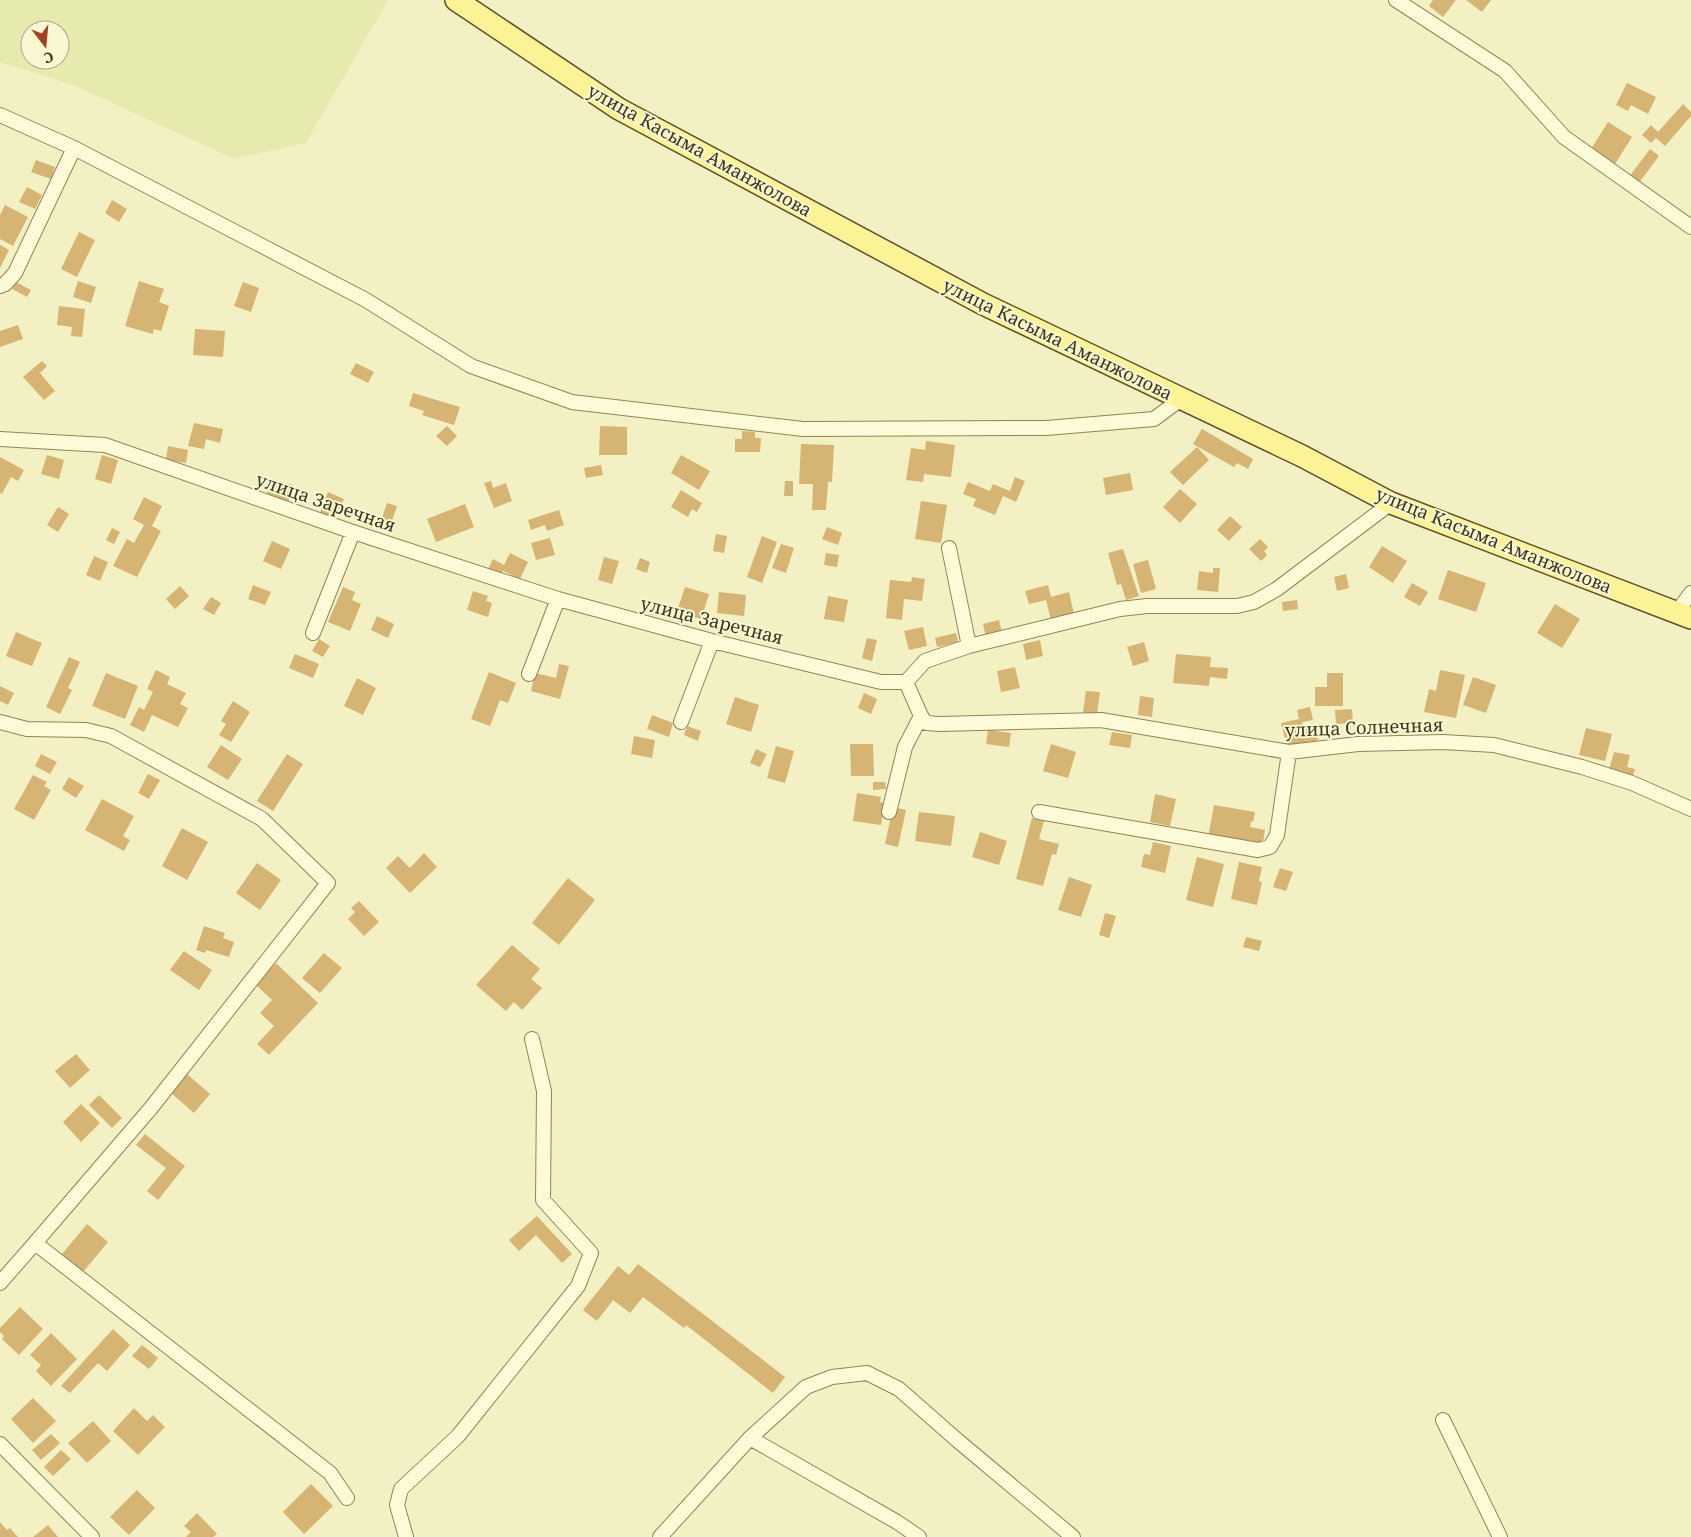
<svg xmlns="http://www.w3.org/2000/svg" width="1691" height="1537" font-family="'Noto Serif',serif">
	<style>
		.farmland { fill: #e6eaaf; fill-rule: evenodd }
		.building { fill: #d6b474 }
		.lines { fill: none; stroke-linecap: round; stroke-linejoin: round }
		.minor-casing { stroke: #908357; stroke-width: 16 }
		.primary-casing { stroke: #5e4f2b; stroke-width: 24 }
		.minor { stroke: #fdfad7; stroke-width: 14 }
		.primary { stroke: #fbf396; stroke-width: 21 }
		.labels { text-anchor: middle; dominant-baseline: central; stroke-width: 4; stroke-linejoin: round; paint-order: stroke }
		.street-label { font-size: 18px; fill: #3e351d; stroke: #faf8d3 }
	</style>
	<rect width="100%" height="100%" fill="#f3f0c3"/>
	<path class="farmland" d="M0,0H388L306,143L234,159L73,85L0,62ZM30,30H60V60H30Z"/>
	<path class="building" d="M1433,0H1456L1443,17L1429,6Z
		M1466,0H1491L1482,12Z
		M1627,83L1656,97L1648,114L1631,105L1628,111L1616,105Z
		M1683,104L1691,112V116L1665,146L1656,138L1651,143L1642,135L1651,125L1658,132Z
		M1608,122L1632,137L1615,164L1591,149Z
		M1650,149L1659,156L1638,184L1629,177Z
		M36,160L55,167L51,179L31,172Z
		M27,187L42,195L35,209L19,202Z
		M112,200L127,209L119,222L105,213Z
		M5,205L28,217L13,246L0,239V215Z
		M79,232L95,240L77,277L61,269Z
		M0,245L9,250L0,268Z
		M78,281L96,287L91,303L73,297Z
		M139,281L164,289L159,302L169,306L161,331L154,329L153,334L125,326Z
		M16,282L31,290L27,297L12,289Z
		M243,282L259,288L251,312L234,306Z
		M59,306L85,309L82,337L71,336L72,327L57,325Z
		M18,325L23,339L0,347V331Z
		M195,329L225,331L223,357L193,355Z
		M42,361L47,366L40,373L55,391L44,400L23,377Z
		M356,363L374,372L368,383L350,374Z
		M413,393L460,407L454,425L422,415L424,411L409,406Z
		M194,423L223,429L220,443L206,439L204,449L188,446Z
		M447,426L457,436L447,446L436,436Z
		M600,426L627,427V455H599Z
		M1202,429L1253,459L1248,469L1237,463L1234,467L1193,444Z
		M742,431L755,432V438H761L760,452H735V439H742Z
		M926,441L955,445L951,477L924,474L923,482L906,480L911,448L925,450Z
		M801,444L834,445L832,482H828L826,510H812L813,484H799Z
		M168,446L188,450L186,463L166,460Z
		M1197,447L1209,460L1183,485L1170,472Z
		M47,455L64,460L59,479L41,474Z
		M102,455L118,460L111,484L95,479Z
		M681,455L710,471L699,490L671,473Z
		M0,457L24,470L18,481L11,477L2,494L0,493Z
		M601,465L603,475L586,478L584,468Z
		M1130,473L1133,490L1106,495L1103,478Z
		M1015,477L1025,481L1016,502L1003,496L995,515L973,506L976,499L963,494L968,482L990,491L993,484L1010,491Z
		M271,480L293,485L288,503L266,497Z
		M491,481L493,488L506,483L512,501L494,508L484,483Z
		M785,481H793V496H784Z
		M1180,489L1197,504L1180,523L1163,507Z
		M681,490L702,503L697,512L692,509L688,517L671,507Z
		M328,492L344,499L336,519L320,513Z
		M144,497L162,506L152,526L161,531L137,577L113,566L127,539L134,543L144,525L133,519Z
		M921,501L947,505L941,543L915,539Z
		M387,503L397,506L391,524L381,521Z
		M465,504L474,527L436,542L427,519Z
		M58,507L69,514L58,532L47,525Z
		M559,510L564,525L547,531L545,525L531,530L528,520Z
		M1230,516L1242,527L1229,541L1217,530Z
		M827,527L842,533L838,545L822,539Z
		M112,528L120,532L114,544L106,540Z
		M716,534L727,536L724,553L713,551Z
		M762,536L777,542L762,583L747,577Z
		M550,538L555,555L536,560L531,543Z
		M1260,539L1268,547L1264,551L1267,555L1261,561L1249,549Z
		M272,541L290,549L281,569L263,561Z
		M781,544L794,548L786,573L772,568Z
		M1382,546L1407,561L1393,583L1369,567Z
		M1123,549L1139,596L1126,600L1121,584L1117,585L1108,553Z
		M510,553L528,562L520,579L503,571L500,575L488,569L493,559L504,565Z
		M826,553L839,555L837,567L824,565Z
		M94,556L108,562L100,581L86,575Z
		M604,557L619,561L612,584L598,580Z
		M640,558L650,562L647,573L636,569Z
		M1148,560L1156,589L1141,593L1133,564Z
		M1213,568H1220L1218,592L1197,590L1199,571L1213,573Z
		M1448,570L1486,583L1476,612L1438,599Z
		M1346,574L1349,588L1337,591L1334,577Z
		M912,577L925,579L922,601L904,599L902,620L886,618L890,580L911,582Z
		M1412,583L1428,592L1420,606L1404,597Z
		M253,585L271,592L265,605L248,599Z
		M1048,585L1051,597L1069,592L1074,614L1051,620L1046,600L1029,604L1025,591Z
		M180,586L189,596L175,609L166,599Z
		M343,587L355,592L352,600L361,604L350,631L328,622Z
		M685,587L709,594L701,619L677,611Z
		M473,591L488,596L486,601L492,603L488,617L467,610Z
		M719,592L746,595L744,616L717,613Z
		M828,596L848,600L844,622L824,619Z
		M211,597L221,603L214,615L203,609Z
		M1297,600L1298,609L1283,611L1282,602Z
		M1555,604L1580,619L1562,648L1537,633Z
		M377,616L394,624L388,638L371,630Z
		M999,620L1002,633L986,637L983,624Z
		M923,627L927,646L909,650L904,631Z
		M16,632L42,643L32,666L6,656Z
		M956,633L958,642L937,647L935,638Z
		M867,638L877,640L872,661L862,658Z
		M319,639L330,646L323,657L312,651Z
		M1040,640L1043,656L1026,660L1023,644Z
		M1144,642L1149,661L1133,666L1127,647Z
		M295,654L319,664L313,678L289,668Z
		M1176,654L1211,657L1210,667L1228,668L1227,679L1210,677L1209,686L1173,683Z
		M69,657L80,662L68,688L72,690L60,714L46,707Z
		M559,664L569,666L560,699L531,691L535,673L556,678Z
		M1015,667L1020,688L1001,692L997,671Z
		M156,670L170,677L167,684L186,693L180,704L188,708L178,727L152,715L144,732L130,725L139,707L144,710L153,692L147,689Z
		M1440,670L1465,675L1456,718L1424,712L1429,689L1436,691Z
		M489,672L516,683L508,703L500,700L490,726L471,719Z
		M106,673L138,686L125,719L92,706Z
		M1327,673H1343V706H1315V687H1327Z
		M1473,677L1496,685L1486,713L1463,705Z
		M357,678L376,688L363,715L344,706Z
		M0,686L14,693L8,705L0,701Z
		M1086,691L1100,692L1097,714L1083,712Z
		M864,693L877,699L871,714L858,708Z
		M1140,696L1154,698L1152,717L1138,715Z
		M735,697L759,705L751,732L726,724Z
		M233,701L250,712L231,742L219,735L226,724L221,721Z
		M1310,707L1313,720L1302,722L1303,728L1315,725L1318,740L1287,747L1281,723L1299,719L1297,710Z
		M1352,709L1353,723L1336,724L1335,710Z
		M652,715L673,723L669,737L647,729Z
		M687,726L701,731L698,741L684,735Z
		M1586,728L1612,734L1605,761L1579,755Z
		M988,730L1011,733L1009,747L986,744Z
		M1112,732L1132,735L1130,748L1109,745Z
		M634,736L655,740L652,758L631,754Z
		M850,744H873L874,776H851Z
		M1051,744L1076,752L1068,778L1043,771Z
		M221,745L242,759L228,780L207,767Z
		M776,746L794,751L785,783L767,778Z
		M756,749L767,754L760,767L750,763Z
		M1614,752L1630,755L1627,767L1635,769L1633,776L1609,770Z
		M41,754L57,762L50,774L35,766Z
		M287,754L303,764L273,811L257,801Z
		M148,774L160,780L149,799L138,793Z
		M33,775L47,782L44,786L51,790L34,820L14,809Z
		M69,777L84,786L76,798L62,789Z
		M873,782H885L886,789L873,790Z
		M857,793L881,797L880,802L885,803L881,825L853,821Z
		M1155,794L1176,799L1170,826L1150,822Z
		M102,799L134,816L123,836L130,840L124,851L85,830Z
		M1214,805L1255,812L1253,822L1251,821L1250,827L1265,830L1263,843L1247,840V845L1208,838Z
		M893,807L906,810L898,847L885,844Z
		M919,812L955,816L951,846L915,841Z
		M1032,818L1044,821L1039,839L1059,844L1056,855L1052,854L1043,886L1016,879Z
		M182,828L208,842L187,880L162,866Z
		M980,832L1007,841L999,865L972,857Z
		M1153,842L1171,846L1165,873L1141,867L1144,854L1150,855Z
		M424,853L437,867L410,893L386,868L398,856L410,868Z
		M1197,857L1224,864L1213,907L1186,900Z
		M1239,862L1262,867L1259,881L1262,882L1257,905L1231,899Z
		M257,863L281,880L260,910L236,893Z
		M1280,868L1293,872L1286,891L1273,887Z
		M1069,877L1092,885L1081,917L1058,910Z
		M568,878L595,900L559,945L532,923Z
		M359,901L379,922L364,936L348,919L355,912L351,908Z
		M1105,913L1116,916L1109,938L1099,935Z
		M204,926L225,933L223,938L234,942L229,957L206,950L205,953L196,950Z
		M1246,937L1262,941L1259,951L1243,947Z
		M512,945L540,969L531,979L542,988L522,1010L514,1002L506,1011L476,985Z
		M184,951L212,970L199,990L170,970Z
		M324,953L342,968L320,993L302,978Z
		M276,963L318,1003L269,1055L257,1044L274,1026L260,1013L272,1000L255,984Z
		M76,1054L90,1070L70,1088L55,1071Z
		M187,1074L210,1094L194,1113L171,1093Z
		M99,1095L122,1118L112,1128L89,1105Z
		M81,1104L100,1123L81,1142L63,1122Z
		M145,1134L185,1166L158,1200L147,1191L166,1168L136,1145Z
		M537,1216L572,1254L562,1263L536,1235L519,1251L509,1240Z
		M87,1224L108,1242L83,1272L62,1254Z
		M638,1264L785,1377L773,1393L686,1325L684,1328L643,1297L630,1313L613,1300L597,1321L583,1310L618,1266L629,1275Z
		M20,1307L43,1329L19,1355L2,1339L4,1336L0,1332V1328Z
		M113,1329L130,1345L107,1371L98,1363L70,1393L61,1386Z
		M51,1333L77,1359L51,1386L36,1371L41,1365L30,1355Z
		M142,1345L158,1358L149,1369L132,1356Z
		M33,1398L56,1421L33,1443L11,1419Z
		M134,1408L147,1421L153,1415L165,1427L138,1455L113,1431Z
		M93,1421L111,1441L87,1463L68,1443Z
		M51,1434L60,1443L41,1460L32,1450Z
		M61,1450L71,1459L53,1476L44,1467Z
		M311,1484L333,1506L304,1534L283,1512Z
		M137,1490L155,1508L129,1535L110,1517Z
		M197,1513L217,1534L213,1537H186L191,1532L184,1526Z
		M0,1522L7,1530L10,1528L18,1537H0Z
		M48,1525L58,1537H33Z"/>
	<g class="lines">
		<defs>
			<path id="minor" d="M1396,0L1505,71L1564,137L1691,227
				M0,115L74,148L366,300L471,366L572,402L803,429L1046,428L1154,419L1181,399
				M0,286L5,284L15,273L74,148
				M0,439L105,445L353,532L558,599L712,641L881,682H906L925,661L969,646L1120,609L1147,606H1237L1254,602L1277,589L1391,503
				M949,548L969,646
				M1677,612L1691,593
				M313,633L353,532
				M529,674L558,599
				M906,682L921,716L926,723L940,724L1101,720L1289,752L1358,744L1443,742L1494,745L1582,767L1632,783L1691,809
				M0,722L27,729L86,730L111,736L262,819L328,883L151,1108L35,1243L330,1473L347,1498
				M681,722L712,641
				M889,812L905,747L921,716
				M1039,812L1258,850L1270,847L1277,835L1289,752
				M0,1283L35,1243
				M1443,1420L1500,1537
				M750,1438L897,1522L919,1537
				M0,1444L92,1537
				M406,1537L397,1505L401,1489L458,1436L578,1286L591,1253L543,1200L544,1091L532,1039
				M660,1537L750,1438L806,1387L832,1377L867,1373L899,1389L957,1440L1073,1537"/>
			<path id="primary" d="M456,0L619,109L983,304L1302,456L1391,503L1691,618"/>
		</defs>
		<use href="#minor" class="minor-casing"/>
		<use href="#primary" class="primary-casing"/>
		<use href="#minor" class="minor"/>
		<use href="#primary" class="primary"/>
	</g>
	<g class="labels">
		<g class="street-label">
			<text transform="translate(700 150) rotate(29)">улица Касыма Аманжолова</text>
			<text transform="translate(1058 339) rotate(26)">улица Касыма Аманжолова</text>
			<text transform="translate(326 502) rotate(19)">улица Заречная</text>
			<text transform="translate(1494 540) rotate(22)">улица Касыма Аманжолова</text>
			<text transform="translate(712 620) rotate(14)">улица Заречная</text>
			<text transform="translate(1364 727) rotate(-2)">улица Солнечная</text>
		</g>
	</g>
	<g transform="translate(45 45) rotate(164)"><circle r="24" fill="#faf8d3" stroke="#afaa8a"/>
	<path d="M0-4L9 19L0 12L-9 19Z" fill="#a73e1f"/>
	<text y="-8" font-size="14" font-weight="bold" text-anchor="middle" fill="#3e351d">С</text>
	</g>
</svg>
